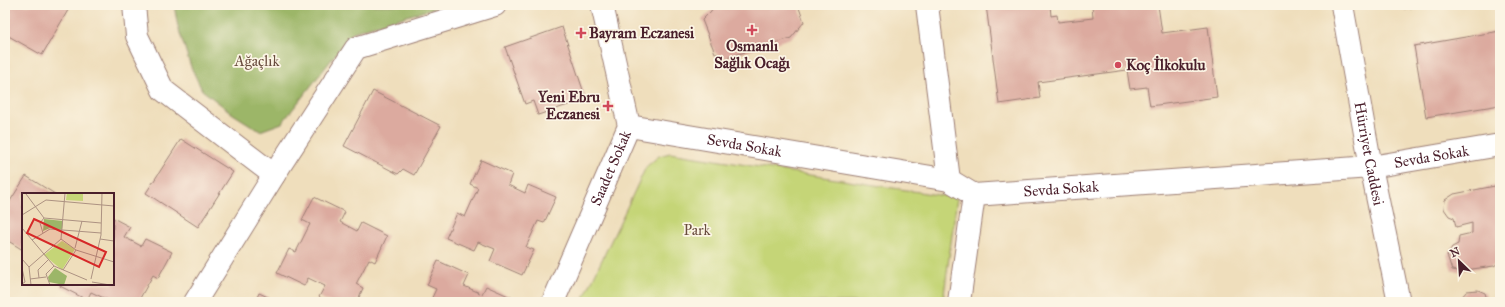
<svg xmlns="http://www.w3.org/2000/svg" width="1505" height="307" font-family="'IM FELL Great Primer',serif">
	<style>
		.green { fill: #c5d577; stroke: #887a51 }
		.forest { fill: #9cb668; stroke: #736a4a }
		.building { fill: #dcaa9f }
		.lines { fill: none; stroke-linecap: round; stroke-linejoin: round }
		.minor-casing { stroke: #9c7e74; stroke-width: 24 }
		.major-casing { stroke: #9c7e74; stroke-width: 24 }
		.minor { stroke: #fff; stroke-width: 22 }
		.major { stroke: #fff; stroke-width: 22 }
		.poi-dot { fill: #d1495b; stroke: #fcf5e5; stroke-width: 1.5 }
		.labels { text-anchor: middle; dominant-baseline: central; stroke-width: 3.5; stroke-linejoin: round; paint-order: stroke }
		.poi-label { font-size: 15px; font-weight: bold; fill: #4a1f2b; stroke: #fcf5e5; text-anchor: start }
		.park-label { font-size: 15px; fill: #694c3e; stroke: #fcf5e5 }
		.street-label { font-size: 15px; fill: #4a1f2b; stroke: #fcf5e5 }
		.inset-road { fill: none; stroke: #ad9282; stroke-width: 1 }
		.view { fill: #d62828; fill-opacity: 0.15; stroke: #d62828; stroke-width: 2 }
		.inset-edge { fill: none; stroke: #4a1f2b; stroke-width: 2 }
	</style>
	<rect width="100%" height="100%" fill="#fcf5e5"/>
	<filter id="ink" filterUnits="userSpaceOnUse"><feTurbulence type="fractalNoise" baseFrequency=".025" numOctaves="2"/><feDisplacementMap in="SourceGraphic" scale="8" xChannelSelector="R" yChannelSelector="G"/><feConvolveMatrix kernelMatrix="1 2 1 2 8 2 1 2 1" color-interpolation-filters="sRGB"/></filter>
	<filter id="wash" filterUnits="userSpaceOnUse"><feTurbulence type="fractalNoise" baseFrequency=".012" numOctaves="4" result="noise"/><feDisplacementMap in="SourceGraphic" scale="16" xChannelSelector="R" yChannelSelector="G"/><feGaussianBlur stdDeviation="0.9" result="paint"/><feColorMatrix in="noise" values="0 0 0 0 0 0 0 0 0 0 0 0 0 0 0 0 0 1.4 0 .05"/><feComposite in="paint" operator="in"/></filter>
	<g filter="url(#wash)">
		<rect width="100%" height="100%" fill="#efdebc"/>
		<path class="green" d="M670,153L957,198L943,302H582L646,167L659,156Z"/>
		<path class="forest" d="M174,5H445L353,32L282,123L260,131L233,114L202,90L191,67L178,27Z"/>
		<g id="blocks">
			<path class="building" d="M5,5H71L42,55L5,34Z
				M714,5H798L804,22L791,38L726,58L715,53L702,20L711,11Z
				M986,5H1050L1051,16L1057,15L1058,22L1093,18L1092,5H1158L1162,33L1208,27L1217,97L1150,106L1147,87L1130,89L1127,70L1038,82L1040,98L999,104Z
				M1403,5H1421V6L1404,9Z
				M562,27L586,99L538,115L533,101L525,104L505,47Z
				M1500,31V105L1426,117L1414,46Z
				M373,91L441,126L414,175L403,169L398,174L344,146Z
				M181,139L233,172L198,227L146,193Z
				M481,160L512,174L508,185L525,193L528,185L556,197L544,223L538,221L526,247L534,250L522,275L490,261L495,249L478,242L474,250L446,238L457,213L465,217L478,188L470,184Z
				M26,176L55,194H23V250L5,239V209Z
				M1500,185V262L1494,266L1458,271L1452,270L1447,255L1452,247L1458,244L1459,236L1472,233V223L1456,227L1454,218L1449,216L1444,209L1445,200L1454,194Z
				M314,197L345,212L340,222L357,231L361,223L387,236L375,262L369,259L356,284L363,288L357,302H329L319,297L325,286L308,278L304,286L277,273L289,249L296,252L310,224L302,220Z
				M113,218L130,227L124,237L141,246L145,239L172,252L158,278L153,275L139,300L143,302H107L108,300L91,292L87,300L60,286L61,284H113Z
				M438,261L469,275L464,286L482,294L486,286L513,298L511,302H430L436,289L427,285Z
				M1478,290L1485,293L1487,300L1495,299L1496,302H1459V300L1467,291Z
				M259,293L279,302H255Z"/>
		</g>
	</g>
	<g filter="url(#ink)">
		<use href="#blocks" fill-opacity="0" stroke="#9c7e74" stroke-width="1"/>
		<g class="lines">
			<defs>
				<g id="minor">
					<path d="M134,5L137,36L163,90L274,175"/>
					<path d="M927,5L949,180"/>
					<path id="s1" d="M629,126L949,180L974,195L1371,167L1500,145"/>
					<path d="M195,302L281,164L356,48L495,5"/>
					<path id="s2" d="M553,302L629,126L602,5"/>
					<path d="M959,302L974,195"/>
				</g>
				<g id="major">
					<path id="s3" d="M1342,5L1371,167L1399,302"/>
				</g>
			</defs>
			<use href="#minor" class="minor-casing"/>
			<use href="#major" class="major-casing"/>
			<use href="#minor" class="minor"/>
			<use href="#major" class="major"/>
		</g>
	</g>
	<g class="poi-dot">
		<path d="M750 24h4v4h4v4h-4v4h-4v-4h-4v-4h4z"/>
		<path d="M579 27h4v4h4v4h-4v4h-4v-4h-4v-4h4z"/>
		<circle cx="1118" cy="65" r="4"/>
		<path d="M606 100h4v4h4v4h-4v4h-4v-4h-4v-4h4z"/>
	</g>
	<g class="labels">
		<g class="poi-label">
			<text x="589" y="33">Bayram Eczanesi</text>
			<text x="752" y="46" text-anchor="middle">Osmanlı<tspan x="752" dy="17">Sağlık Ocağı</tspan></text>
			<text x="1126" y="65">Koç İlkokulu</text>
			<text x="600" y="97" text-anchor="end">Yeni Ebru<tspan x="600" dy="17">Eczanesi</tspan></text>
		</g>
		<g class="park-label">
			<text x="257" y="61">Ağaçlık</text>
			<text x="697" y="230">Park</text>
		</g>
		<g class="street-label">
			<text stroke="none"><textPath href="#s1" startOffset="117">Sevda Sokak</textPath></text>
			<text stroke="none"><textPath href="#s3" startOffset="151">Hürriyet Caddesi</textPath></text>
			<text stroke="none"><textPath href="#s1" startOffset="813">Sevda Sokak</textPath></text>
			<text stroke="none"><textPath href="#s2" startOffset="146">Saadet Sokak</textPath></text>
			<text stroke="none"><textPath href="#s1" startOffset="441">Sevda Sokak</textPath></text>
		</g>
	</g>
	<g transform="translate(22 193)">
		<rect width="92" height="92" fill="#efdebc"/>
		<path d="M45,0H61V8L44,7ZM40,48L53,56L40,77L22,62Z" fill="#c5d577"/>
		<path d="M22,26L41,28L40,37L28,35L21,38ZM33,75L45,83L42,92L27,89L26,84Z" fill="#9cb668"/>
		<path class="inset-road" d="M4,1L22,25M0,22L24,7L92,13M22,25L79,30M0,35L32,73L65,87M21,40L18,30L22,25M39,46L54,57L92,69M78,46L92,48M10,47L28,36L79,40M53,55L60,28M0,66L7,74L9,92M7,74L39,46L43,0M0,75L3,89L0,91M41,77L54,57M17,85L16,77L26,67M8,86L24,84M69,86L79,42L80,0M70,89L88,92M28,92L24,81L32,73"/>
		<path class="view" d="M12,26L84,59L77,74L5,40Z"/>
		<rect width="92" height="92" class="inset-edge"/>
	</g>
	<rect width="1505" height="307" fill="none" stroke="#fcf5e5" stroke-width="20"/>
	<g transform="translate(1459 261) rotate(335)" stroke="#fcf5e5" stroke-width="3" paint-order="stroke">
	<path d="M0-3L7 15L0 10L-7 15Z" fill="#4a1f2b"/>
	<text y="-6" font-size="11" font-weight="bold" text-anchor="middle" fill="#4a1f2b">N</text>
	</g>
</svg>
